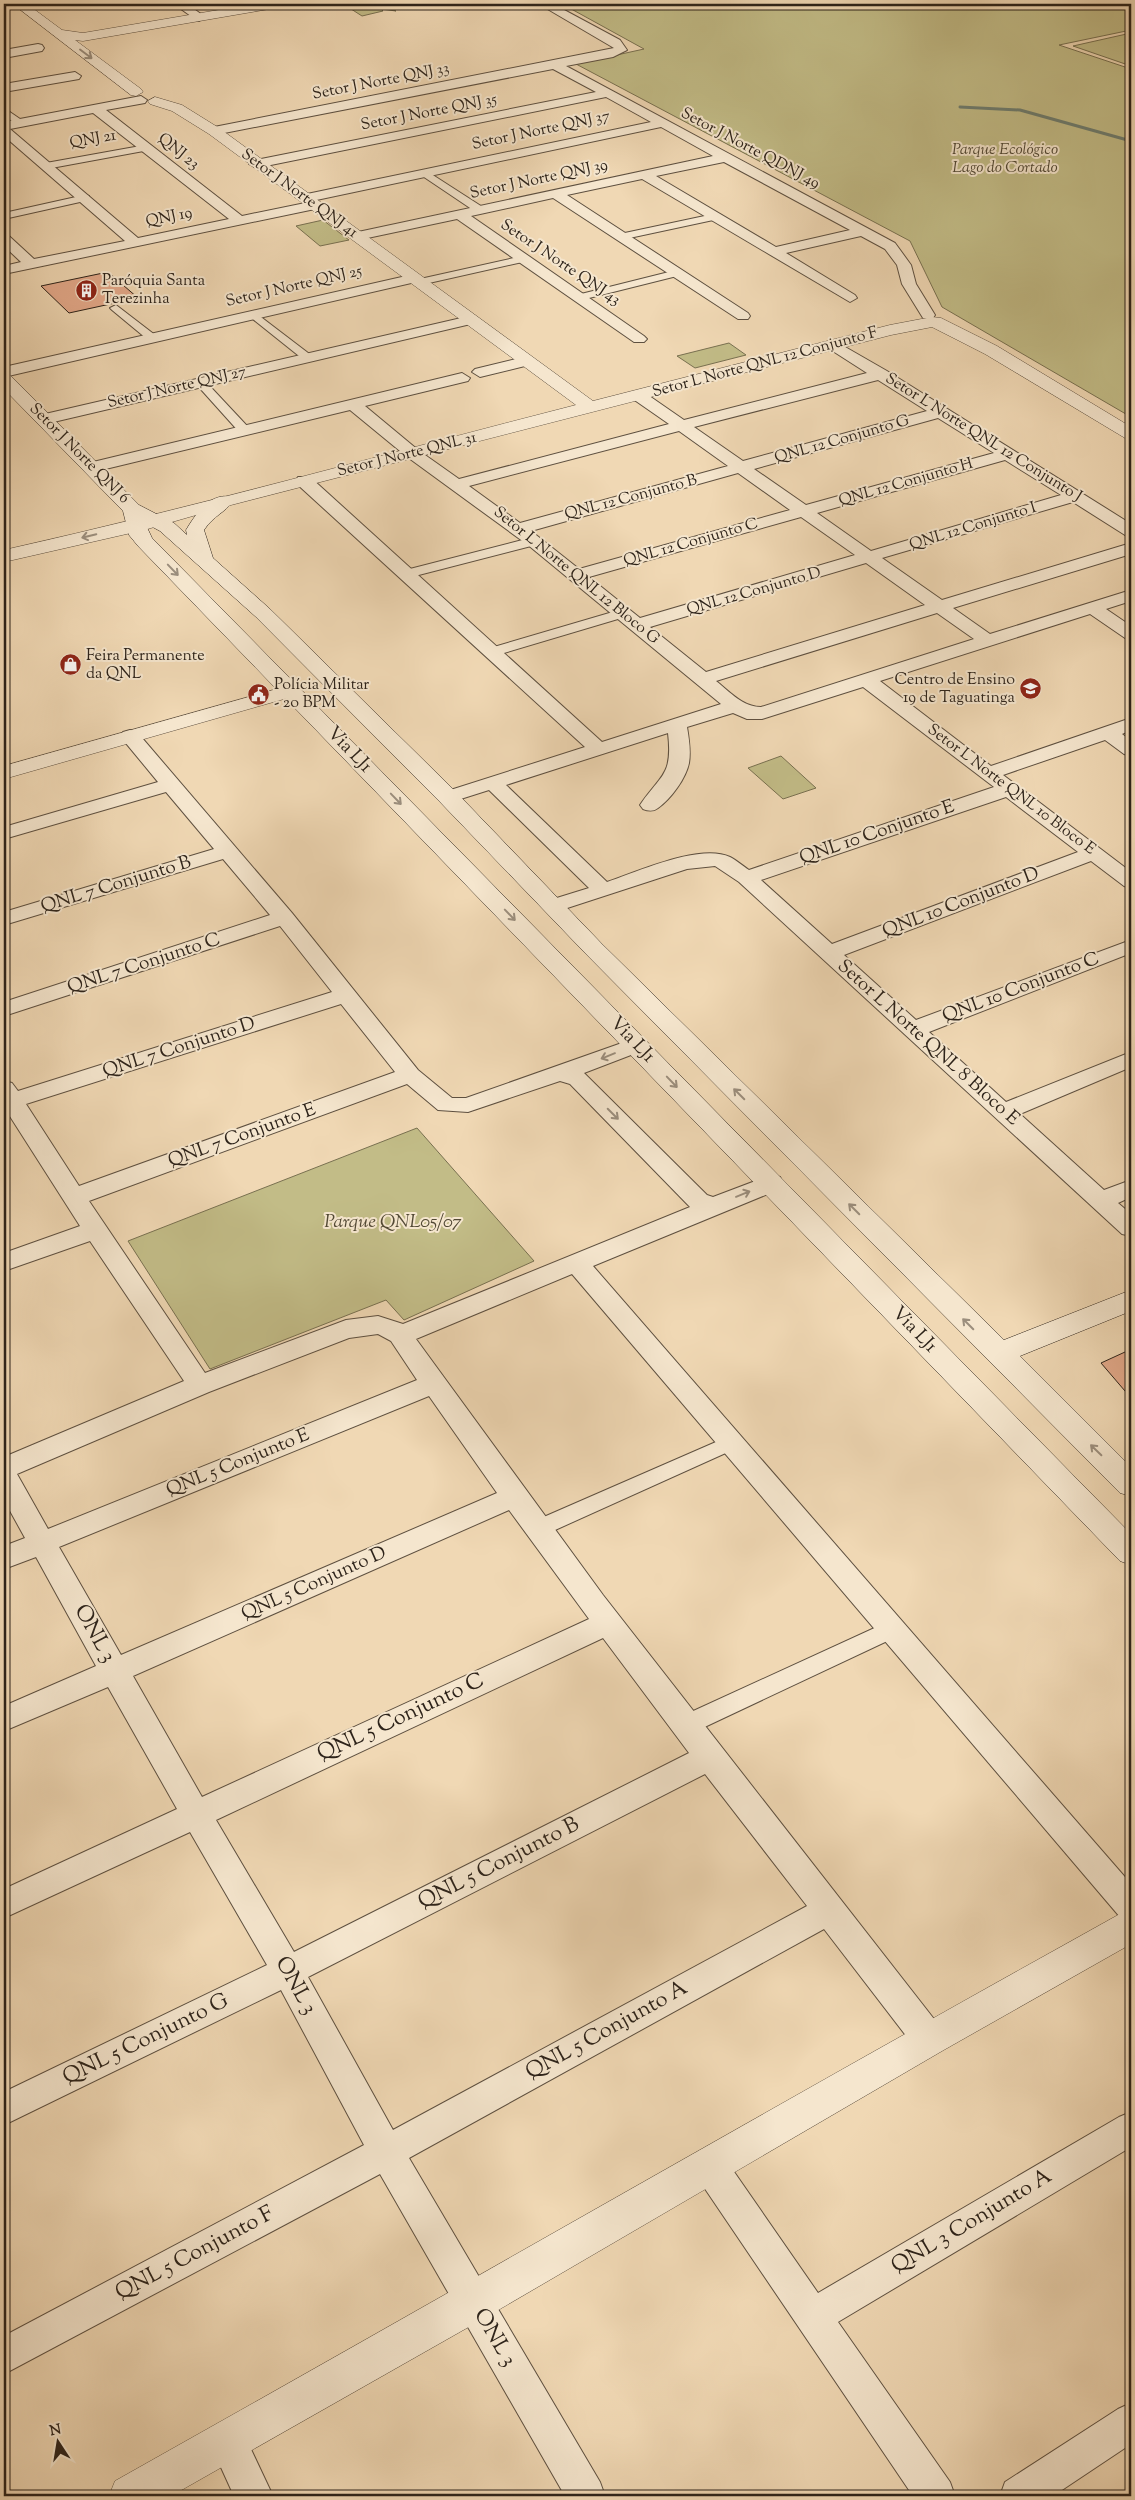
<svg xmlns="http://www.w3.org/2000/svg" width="1135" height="2500" font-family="'Sorts Mill Goudy',serif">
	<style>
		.green { fill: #c2bc87; stroke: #787050 }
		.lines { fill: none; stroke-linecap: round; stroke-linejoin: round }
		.stream { stroke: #6f7e70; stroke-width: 3 }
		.building { fill: #e3a98a; stroke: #2d231a }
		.pedestrian-casing { stroke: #5e5040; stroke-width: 2 }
		.minor-casing { stroke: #5e5040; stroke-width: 2 }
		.tertiary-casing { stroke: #5e5040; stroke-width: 1 }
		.secondary-casing { stroke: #2d231a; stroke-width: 1 }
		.pedestrian { fill: #f5e6ce; fill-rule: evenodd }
		.minor { fill: #f5e6ce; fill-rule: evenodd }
		.tertiary { fill: #f5e6ce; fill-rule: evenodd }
		.secondary { fill: #f5e6ce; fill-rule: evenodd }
		.oneway { stroke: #9b8e7d }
		.labels { text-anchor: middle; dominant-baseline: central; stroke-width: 4; stroke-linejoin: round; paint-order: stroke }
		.far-street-label { font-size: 16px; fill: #2d231a; stroke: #f5e6ce }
		.far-park-label { font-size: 16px; font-style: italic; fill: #524935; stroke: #f5e6ce }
		.far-poi-label { font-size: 16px; fill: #2d231a; stroke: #f5e6ce; text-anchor: start }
		.street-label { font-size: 19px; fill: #2d231a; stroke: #f5e6ce }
		.park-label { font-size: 19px; font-style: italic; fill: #524935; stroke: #f5e6ce }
		.near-street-label { font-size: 22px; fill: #2d231a; stroke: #f5e6ce }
	</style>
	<rect width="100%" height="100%" fill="#f0d8b4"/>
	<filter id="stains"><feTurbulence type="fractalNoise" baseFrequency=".004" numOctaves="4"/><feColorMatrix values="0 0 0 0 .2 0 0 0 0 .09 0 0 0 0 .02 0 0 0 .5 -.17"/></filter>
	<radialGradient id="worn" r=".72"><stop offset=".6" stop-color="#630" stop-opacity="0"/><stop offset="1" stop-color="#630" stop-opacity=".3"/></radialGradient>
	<path class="green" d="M368,4H376V6C383,9 389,8 396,11L381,9L383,11L362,16L348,7Z
		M569,4H1131V30L1059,45L1131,69V417L942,307L910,241L576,64L644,49L564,5Z
		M1131,33V66L1073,46Z
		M323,220L349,240L320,246L296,226Z
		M729,343L746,355L695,368L677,356Z
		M781,756L816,788L783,799L748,768Z
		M417,1128L534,1261L404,1320L386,1300L210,1369L128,1241Z"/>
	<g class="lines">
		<path class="stream" d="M960,107L1020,110L1131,141"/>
	</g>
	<path class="building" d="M108,272L138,298L69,313L41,286Z
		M1125,1352L1131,1359V1398L1101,1363Z"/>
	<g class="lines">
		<defs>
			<path id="pedestrian" d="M4,108L23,121V125H17L4,115Z
				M146,145L149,146V150L46,169L41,166L46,163Z
				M425,170L484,208V212H476L421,175V171Z
				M85,195L89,196V200L4,219V213Z
				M714,214L718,215V219L620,240L615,237L620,234Z
				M523,256L528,259L527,261L420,285L415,282L420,279Z
				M677,270L682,273L681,275L581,300L575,297L577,295Z
				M116,305L155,335V339H147L112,310L110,308Z
				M253,311L312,356V360H304L249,316L247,314Z
				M201,379L205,381L249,428L251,431L249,434H241L197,385L195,383Z
				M534,537L539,538L541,541L539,544L407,578L400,574L402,571Z
				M623,609L630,613L628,616L497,655H487L485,652L487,649Z
				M732,1435L739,1437L742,1442L739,1447L544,1535L537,1537L530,1535L526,1529L530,1523Z
				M892,1620L900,1623L903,1629L900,1635L694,1732L686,1734L678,1732L675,1725L678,1718Z"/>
			<path id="minor" d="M174,4H187L205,17L199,21L195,19Z
				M539,4H553L620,40L627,50L613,57L566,66L895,243L911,265L916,284L935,315L933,318H923L902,284L897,265L885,249L861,236L786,253L855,295L857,298L850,302L642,179L567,195L748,313L750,316L748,319H738L553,198L471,216L644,336L647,339L644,342H634L457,219L358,240L351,236L358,232L713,156L661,127L307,202L300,198L307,194L651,122L606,97L256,168L249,164L256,160L596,92L553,69L214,135L208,131L214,127L614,48ZM724,162L850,230L776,247L656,176Z
				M38,44L42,45L44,48L42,51L4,58V50Z
				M75,72L81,76L79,79L4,92V84Z
				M141,96L147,100L145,103L106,110L242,216L315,201L322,205L315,209L4,274V266L21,262L4,246V235L9,236L34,259L125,241L4,136V122ZM93,113L229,219L138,238L10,129Z
				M415,274L422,278L420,281L4,377V367Z
				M470,316L477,320L475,323L45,424L37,419L45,414Z
				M833,340L887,371L1131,524V536L1125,535L1073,502L882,558L942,600L1131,543V554L953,608L990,634L1131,590V601L1106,609L1131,626V639L1125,638L1090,614L880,681L991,766L1131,718V730L1122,734L1131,741V756L1124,754L1105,740L1003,775L1131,872V888L1124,886L1091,861L844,955L916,1020L1131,940V953L929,1032L1006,1102L1131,1052V1067L1020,1114L1104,1190L1131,1180V1197L1118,1203L1131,1214V1236L1122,1234L739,882L715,866L687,869L555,912L547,911L544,906L547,901L589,888L489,790L448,803L441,801L438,797L441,793L585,747L298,485L296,481L298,477H310L602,742L721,704L528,545L406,456L350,410L93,472L87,471L85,467L87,463L93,462L462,373L470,378L468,381L365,406L418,450L459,479L669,424L633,399L631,396L633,393H645L684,420L867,373L828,348L825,345ZM878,380L927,411L743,461L694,427ZM938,418L994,453L806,505L754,469ZM679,431L728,466L520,523L469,486ZM1005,460L1061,495L871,551L817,513ZM738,473L790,510L579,569L531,531ZM801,517L855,555L640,618L589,577ZM866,563L925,605L706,672L650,627ZM937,613L974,639L761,707C743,707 730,692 716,681ZM863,687L994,787L749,870C743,866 736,860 730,857C700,843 637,872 607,882L506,785L668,733C673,776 661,774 640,805L643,809C648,811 653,812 658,808C671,799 686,778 689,763C691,751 689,739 687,727L733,713L747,719H762ZM1006,797L1078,852L832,944L761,880Z
				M528,356L536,361L533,364L480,377L472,372L475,369Z
				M130,730L137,732L292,913L418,1070L452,1098H466L636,1038L644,1040L647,1045L644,1050L584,1073L707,1195L713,1197L771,1175L780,1177L783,1183L780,1189L593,1266L1131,1884V1921L1120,1917L572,1274L416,1339L603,1595L941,2028L946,2039L941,2050L929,2054L917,2050L824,1929L409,2158L600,2482L605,2496H565L380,2174L4,2374V2336L364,2145L281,1990L4,2125V2092L267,1965L190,1832L4,1918V1889L177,1809L108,1687L4,1731V1706L96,1666L36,1557L4,1569V1546L25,1538L4,1500V1457L184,1381L90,1241L4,1271V1253L80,1226L4,1107V1081L12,1083L18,1091L332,992L280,926L4,1016V1002L270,915L223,859L4,925V912L214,849L166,792L4,839V827L158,782L120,736L123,732ZM341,1004L395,1072L79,1186L26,1104ZM560,1081L570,1084L690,1207L403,1324L378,1316L346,1320L205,1373L89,1201L407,1084L438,1110L468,1112ZM378,1334L391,1341L417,1380L48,1529L17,1474L209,1392L349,1338ZM429,1396L497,1493L121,1655L59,1547ZM509,1510L589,1619L202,1797L133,1676ZM603,1638L689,1753L294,1952L216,1820ZM705,1774L807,1906L393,2130L308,1977Z
				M1131,2112V2147L838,2322L950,2482L955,2496H913L697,2177L692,2165L697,2153L709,2148L721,2153L818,2293L1119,2117Z
				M1131,2403V2444L1053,2496H1000L1005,2482L1118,2409Z
				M228,2422L241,2428L273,2496H234L209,2441L215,2428Z"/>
			<path id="tertiary" d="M13,4H27L62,30L83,33L254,4H281L275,8L83,41L75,40L141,89L143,92L136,96L131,95Z
				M155,97L182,105L219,128L593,401L890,325L932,317L941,318L997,346L1131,427V439L1125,438L985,354L932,327L891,335L231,505L144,530L4,562V550C196,507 385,454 576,405L209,134L172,111L150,104L148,101Z
				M291,685L298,687L301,691L298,695L4,779V766Z
				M1131,1910V1944L942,2051L488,2316L171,2496H109L115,2481C450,2293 783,2101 1118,1915Z"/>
			<path id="secondary" d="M4,374L10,375L139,505L174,523L187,535L186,530C195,515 210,492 231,497L233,501C225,513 214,515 204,530L213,558L270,609L456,792L602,944L1004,1340L1131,1290V1311L1020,1356L1131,1467V1496L1120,1493L586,954L440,802L256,617L160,531L145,523L152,538L1131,1534V1565L1120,1561L138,546L129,535L123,511L4,389Z"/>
		</defs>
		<use href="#pedestrian" class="pedestrian-casing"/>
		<use href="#minor" class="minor-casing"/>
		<use href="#tertiary" class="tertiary-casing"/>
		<use href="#secondary" class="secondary-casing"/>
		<use href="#pedestrian" class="pedestrian"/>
		<use href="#minor" class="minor"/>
		<use href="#tertiary" class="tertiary"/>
		<use href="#secondary" class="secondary"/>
	</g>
	<defs><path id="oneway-shaft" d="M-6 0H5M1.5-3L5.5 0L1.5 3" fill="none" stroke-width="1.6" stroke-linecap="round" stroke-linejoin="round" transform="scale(1.25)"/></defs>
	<g class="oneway">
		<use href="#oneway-shaft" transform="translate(86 54) rotate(37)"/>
		<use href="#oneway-shaft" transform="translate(89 536) rotate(167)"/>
		<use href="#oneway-shaft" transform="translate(173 570) rotate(46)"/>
		<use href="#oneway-shaft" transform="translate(396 799) rotate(46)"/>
		<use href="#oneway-shaft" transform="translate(510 915) rotate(46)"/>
		<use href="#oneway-shaft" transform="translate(608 1056) rotate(158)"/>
		<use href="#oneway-shaft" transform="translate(672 1082) rotate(46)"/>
		<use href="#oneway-shaft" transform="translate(739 1094) rotate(-135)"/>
		<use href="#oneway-shaft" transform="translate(613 1114) rotate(45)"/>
		<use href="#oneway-shaft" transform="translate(743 1194) rotate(-22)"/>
		<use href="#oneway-shaft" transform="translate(854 1209) rotate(-135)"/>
		<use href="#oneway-shaft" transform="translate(968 1324) rotate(-135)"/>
		<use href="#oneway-shaft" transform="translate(1096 1450) rotate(-136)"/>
	</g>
	<defs>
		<symbol id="building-disc" viewBox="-11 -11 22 22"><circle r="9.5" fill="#8f2418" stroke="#f5e6ce"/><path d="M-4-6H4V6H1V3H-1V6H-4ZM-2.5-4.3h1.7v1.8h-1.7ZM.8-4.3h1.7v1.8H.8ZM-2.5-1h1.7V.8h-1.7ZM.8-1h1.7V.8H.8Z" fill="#fff"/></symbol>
		<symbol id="shop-disc" viewBox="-11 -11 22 22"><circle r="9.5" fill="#8f2418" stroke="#f5e6ce"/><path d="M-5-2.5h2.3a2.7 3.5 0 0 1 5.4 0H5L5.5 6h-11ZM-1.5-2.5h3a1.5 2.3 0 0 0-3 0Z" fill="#fff"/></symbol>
		<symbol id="school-disc" viewBox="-11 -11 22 22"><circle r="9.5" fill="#8f2418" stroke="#f5e6ce"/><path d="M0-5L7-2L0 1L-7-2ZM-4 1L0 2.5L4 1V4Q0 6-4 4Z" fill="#fff"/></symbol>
		<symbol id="civic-disc" viewBox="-11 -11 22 22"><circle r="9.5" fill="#8f2418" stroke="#f5e6ce"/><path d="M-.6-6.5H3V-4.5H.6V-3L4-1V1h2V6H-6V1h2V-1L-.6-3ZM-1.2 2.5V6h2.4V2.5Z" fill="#fff"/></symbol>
	</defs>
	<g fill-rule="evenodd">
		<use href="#building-disc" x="74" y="278" width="25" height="25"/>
		<use href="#shop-disc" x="58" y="652" width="25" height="25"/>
		<use href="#school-disc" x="1018" y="676" width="25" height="25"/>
		<use href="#civic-disc" x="246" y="682" width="25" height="25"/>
	</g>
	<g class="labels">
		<g class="far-street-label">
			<text transform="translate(381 82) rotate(-11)">Setor J Norte QNJ 33</text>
			<text transform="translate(429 113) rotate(-11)">Setor J Norte QNJ 35</text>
			<text transform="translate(541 131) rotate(-12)">Setor J Norte QNJ 37</text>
			<text transform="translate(93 140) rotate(-10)">QNJ 21</text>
			<text transform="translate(750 149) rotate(28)">Setor J Norte QDNJ 49</text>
			<text transform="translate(178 152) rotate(39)">QNJ 23</text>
			<text transform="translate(539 180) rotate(-12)">Setor J Norte QNJ 39</text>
			<text transform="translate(299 194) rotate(36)">Setor J Norte QNJ 41</text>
			<text transform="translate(169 218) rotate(-12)">QNJ 19</text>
			<text transform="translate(560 263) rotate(34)">Setor J Norte QNJ 43</text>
			<text transform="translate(294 287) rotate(-13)">Setor J Norte QNJ 25</text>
			<text transform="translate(765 363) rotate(-15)">Setor L Norte QNL 12 Conjunto F</text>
			<text transform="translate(177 388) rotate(-13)">Setor J Norte QNJ 27</text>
			<text transform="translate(983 438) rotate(32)">Setor L Norte QNL 12 Conjunto J</text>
			<text transform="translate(842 440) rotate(-16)">QNL 12 Conjunto G</text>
			<text transform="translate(79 454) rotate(45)">Setor J Norte QNJ 6</text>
			<text transform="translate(407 455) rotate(-14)">Setor J Norte QNL 31</text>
			<text transform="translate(906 483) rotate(-16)">QNL 12 Conjunto H</text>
			<text transform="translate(631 498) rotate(-15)">QNL 12 Conjunto B</text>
			<text transform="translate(973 527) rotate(-17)">QNL 12 Conjunto I</text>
			<text transform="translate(691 543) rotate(-16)">QNL 12 Conjunto C</text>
			<text transform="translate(576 576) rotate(39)">Setor L Norte QNL 12 Bloco G</text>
			<text transform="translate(754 592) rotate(-16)">QNL 12 Conjunto D</text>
			<text transform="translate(1011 790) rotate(37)">Setor L Norte QNL 10 Bloco E</text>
		</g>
		<g class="far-park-label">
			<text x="1005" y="150">Parque Ecológico<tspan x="1005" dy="18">Lago do Cortado</tspan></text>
		</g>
		<g class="far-poi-label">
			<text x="102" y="281">Paróquia Santa<tspan x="102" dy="18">Terezinha</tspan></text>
			<text x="86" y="656">Feira Permanente<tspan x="86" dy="18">da QNL</tspan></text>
			<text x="1015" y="680" text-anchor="end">Centro de Ensino<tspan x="1015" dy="18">19 de Taguatinga</tspan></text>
			<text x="274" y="685">Polícia Militar<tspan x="274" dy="18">- 2o BPM</tspan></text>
		</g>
		<g class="street-label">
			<text transform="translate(349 750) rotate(46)">Via LJ1</text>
			<text transform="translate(877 833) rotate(-19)">QNL 10 Conjunto E</text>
			<text transform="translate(116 885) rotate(-17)">QNL 7 Conjunto B</text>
			<text transform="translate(961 903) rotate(-21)">QNL 10 Conjunto D</text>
			<text transform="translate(144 964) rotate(-18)">QNL 7 Conjunto C</text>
			<text transform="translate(1021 988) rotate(-21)">QNL 10 Conjunto C</text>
			<text transform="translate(632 1040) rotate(46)">Via LJ1</text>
			<text transform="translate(928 1043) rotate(42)">Setor L Norte QNL 8 Bloco E</text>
			<text transform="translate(179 1048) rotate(-18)">QNL 7 Conjunto D</text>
			<text transform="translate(242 1136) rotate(-20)">QNL 7 Conjunto E</text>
			<text transform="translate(914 1330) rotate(46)">Via LJ1</text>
			<text transform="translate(238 1463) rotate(-22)">QNL 5 Conjunto E</text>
			<text transform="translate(314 1584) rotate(-24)">QNL 5 Conjunto D</text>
		</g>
		<g class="park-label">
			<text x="393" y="1222">Parque QNL05/07</text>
		</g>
		<g class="near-street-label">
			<text transform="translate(94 1634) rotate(61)">ONL 3</text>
			<text transform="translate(401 1718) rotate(-25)">QNL 5 Conjunto C</text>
			<text transform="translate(499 1864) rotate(-27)">QNL 5 Conjunto B</text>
			<text transform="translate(295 1986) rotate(61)">ONL 3</text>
			<text transform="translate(607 2031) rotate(-29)">QNL 5 Conjunto A</text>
			<text transform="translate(146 2040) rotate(-26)">QNL 5 Conjunto G</text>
			<text transform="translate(972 2222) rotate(-31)">QNL 3 Conjunto A</text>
			<text transform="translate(195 2254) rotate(-28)">QNL 5 Conjunto F</text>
			<text transform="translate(494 2338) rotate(60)">ONL 3</text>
		</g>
	</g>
	<rect width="1135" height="2500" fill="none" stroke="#f0d8b4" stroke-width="20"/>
	<rect x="5" y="5" width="1125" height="2490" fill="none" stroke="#2d231a" stroke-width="2.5"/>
	<rect x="10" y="10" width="1115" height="2480" fill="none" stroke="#2d231a"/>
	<g transform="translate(58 2442) rotate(348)" stroke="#f5e6ce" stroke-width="4" paint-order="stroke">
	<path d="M0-4L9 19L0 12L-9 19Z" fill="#2d231a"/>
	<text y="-8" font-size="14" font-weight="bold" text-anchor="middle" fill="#2d231a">N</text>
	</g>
	<rect width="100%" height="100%" filter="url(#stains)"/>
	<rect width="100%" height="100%" fill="url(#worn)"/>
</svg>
